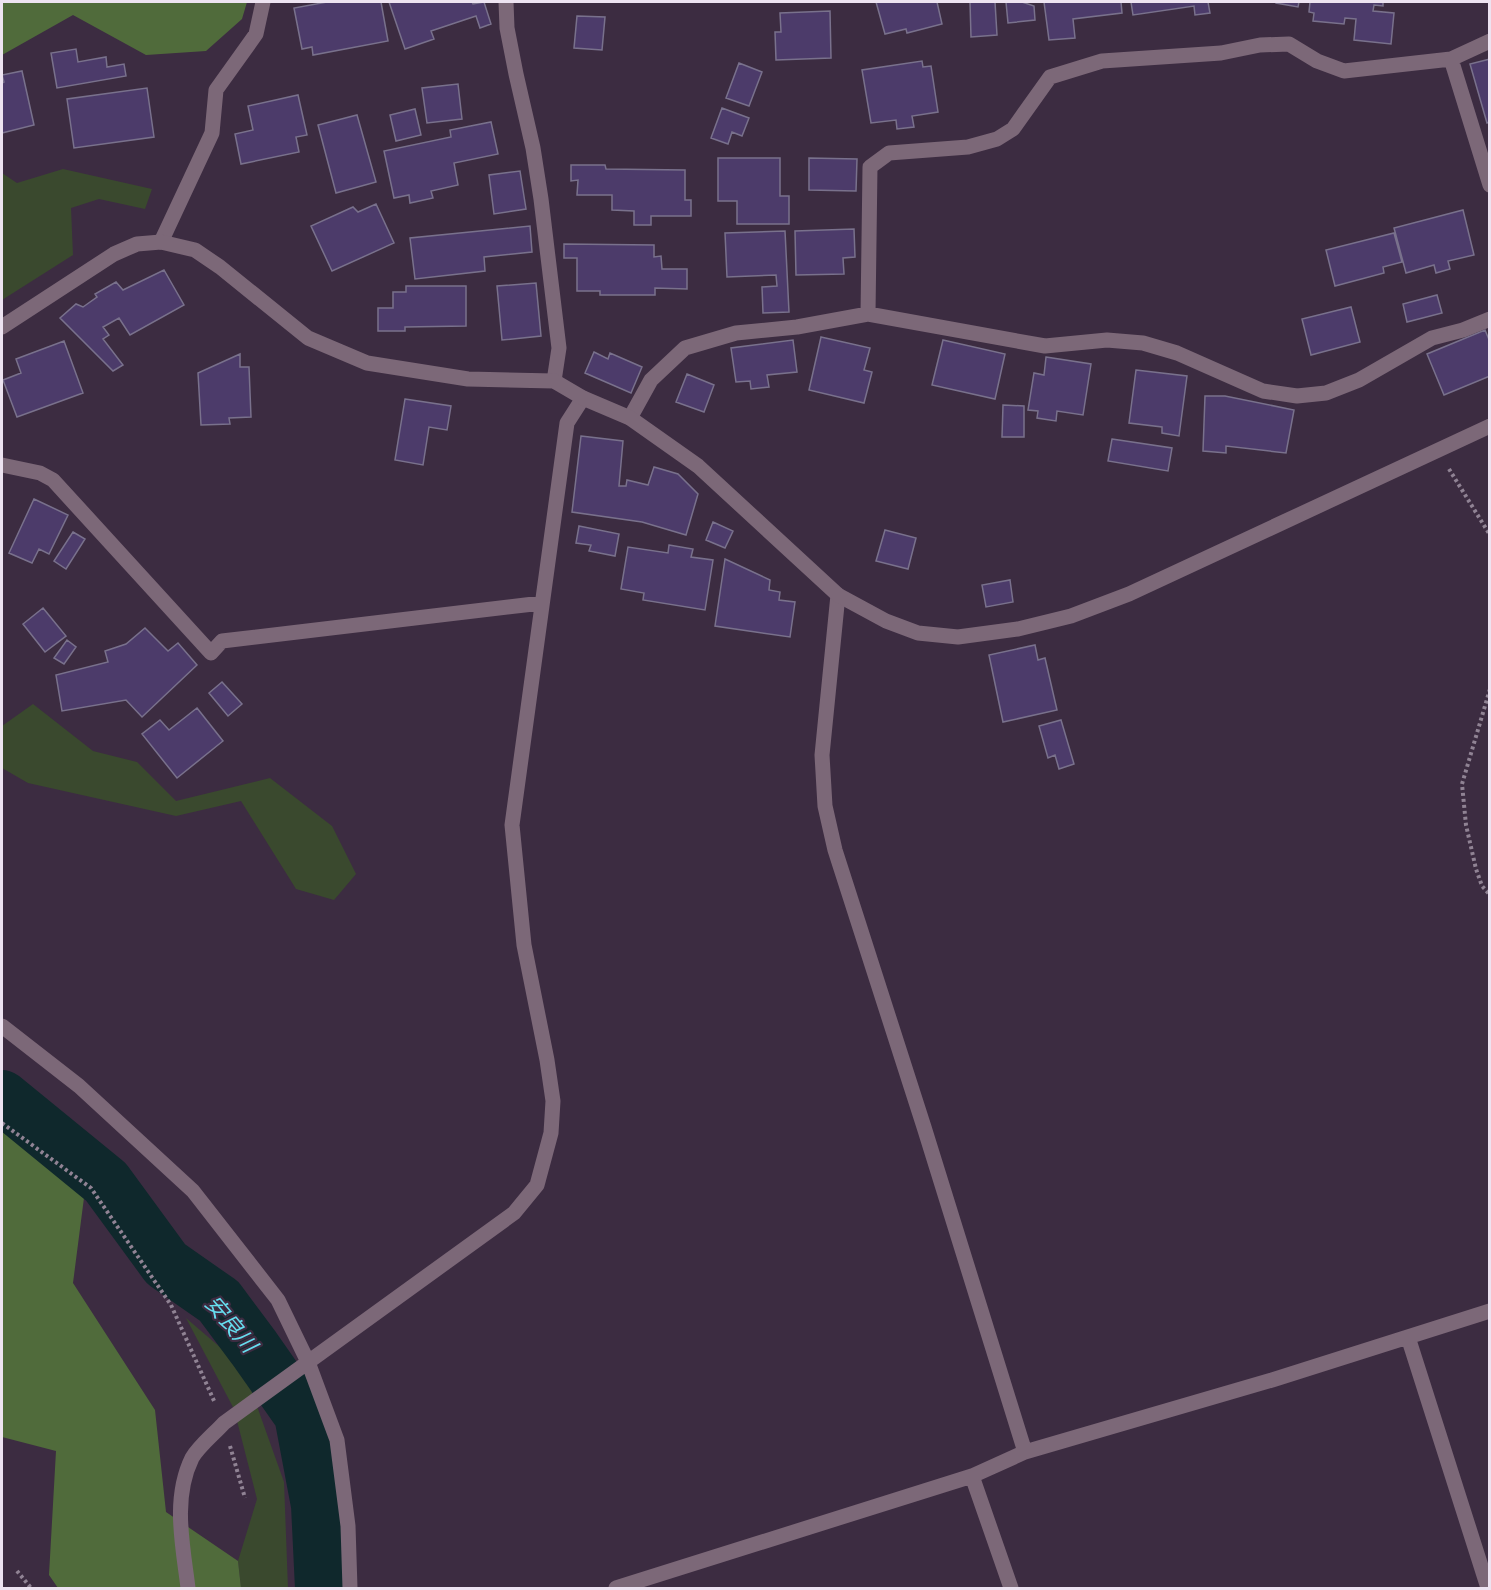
<svg xmlns="http://www.w3.org/2000/svg" width="1491" height="1590" font-family="Cabin,'Noto Sans JP',sans-serif">
	<style>
		.green { fill: #3a492e }
		.forest { fill: #506b3b }
		.lines { fill: none; stroke-linecap: round; stroke-linejoin: round }
		.river { stroke: #0f282c; stroke-width: 54 }
		.building { fill: #4c3b6a; stroke: #79718c; stroke-width: 1.5 }
		.path { stroke: #908394; stroke-width: 4; stroke-dasharray: 3 3; stroke-linecap: butt }
		.minor { stroke: #7c6878; stroke-width: 15 }
		.tertiary { stroke: #7c6878; stroke-width: 15 }
		.labels { text-anchor: middle; dominant-baseline: central; stroke-width: 4.5; stroke-linejoin: round; paint-order: stroke }
		.water-label { font-size: 22px; font-style: italic; fill: #66deef; stroke: #3c2c41 }
	</style>
	<rect width="100%" height="100%" fill="#3c2c41"/>
	<path class="green" d="M63,169L152,189L145,209L99,199L71,208L73,255L2,300V173L17,183Z
		M33,704L93,751L137,762L176,801L270,778L332,826L356,874L334,900L296,889L241,801L176,816L28,783L2,768V726Z
		M186,1318L243,1367L284,1482L288,1588H241L238,1561L257,1499L234,1409Z"/>
	<path class="forest" d="M2,2H247L242,19L206,51L146,55L73,15L2,55Z
		M2,1130L85,1190L73,1283L155,1410L166,1512L238,1561L241,1588H58L49,1575L56,1451L2,1437Z"/>
	<g class="lines">
		<path class="river" d="M2,1097L106,1182L166,1264L219,1301L254,1348L301,1415L318,1505L322,1588"/>
	</g>
	<path class="building" d="M327,2H381L388,41L313,55L312,47L302,49L294,8Z
		M389,2H472L473,4L484,2L491,24L480,28L476,16L431,31L434,39L405,49Z
		M876,2H937L942,24L907,33L906,29L885,34Z
		M970,2H995L997,35L971,37Z
		M1006,2H1022L1034,6L1035,20L1008,23Z
		M1044,2H1121L1122,13L1073,19L1075,38L1049,40Z
		M1131,2H1208L1210,13L1195,15L1194,6L1133,15Z
		M1276,2H1299L1298,7L1276,3Z
		M1310,2H1383V6L1374,5L1373,11L1394,13L1391,44L1354,40L1356,19L1345,18L1344,24L1313,21L1314,13L1309,12Z
		M830,11L831,58L776,60L775,32H781L780,13Z
		M577,16L605,17L602,50L574,48Z
		M76,49L78,62L106,57L107,67L124,64L126,76L57,88L51,53Z
		M1490,59V122L1487,123L1470,64Z
		M922,61L923,67L931,66L938,112L912,116L914,127L897,129L896,120L871,123L862,70Z
		M739,63L762,72L749,106L726,98Z
		M22,71L34,125L2,133V83L4,82L2,75Z
		M458,84L462,119L427,123L422,88Z
		M147,88L154,137L74,148L67,99Z
		M298,95L307,135L296,137L299,152L241,164L235,134L253,130L248,106Z
		M722,108L749,118L742,136L732,132L728,144L711,138Z
		M415,109L421,135L396,141L390,115Z
		M357,115L376,182L336,193L318,125Z
		M491,122L498,154L454,163L458,185L431,191L433,198L410,203L409,195L394,198L384,151L451,137L450,130Z
		M718,158H780V196H789V224H737V201H718Z
		M809,158L857,159L856,191L809,190Z
		M571,165H605L606,169L685,170V200H691V216H651V225H634V211L612,210V195H577L578,180L571,181Z
		M520,171L526,209L494,214L489,175Z
		M376,204L394,243L332,271L311,226L353,207L358,212Z
		M1463,210L1474,255L1448,261L1450,269L1436,273L1434,265L1406,273L1394,228Z
		M530,226L532,252L484,257L485,271L415,279L410,238Z
		M854,229L855,257L843,258L844,274L796,275L795,231Z
		M785,231L789,312L763,313L762,287L777,286L776,275L727,277L725,233Z
		M1394,233L1402,262L1383,267L1384,273L1335,286L1326,250Z
		M564,244L654,245V257L661,256L662,269H687V289L655,288V295H600V291H577V258H564Z
		M164,270L184,305L130,335L119,318L103,327L109,335L103,339L123,365L113,371L60,318L76,304L83,307L97,297L95,294L116,282L123,290Z
		M536,283L541,336L502,340L497,286Z
		M406,286H466V326L405,327V331H378V308H393V292H406Z
		M1437,295L1442,313L1407,322L1403,304Z
		M1351,307L1360,342L1311,355L1302,319Z
		M1485,330L1490,342V376L1444,395L1427,354Z
		M821,337L870,348L864,370L872,372L864,403L809,390Z
		M793,340L797,372L767,375L769,387L751,389L750,381L736,382L731,348Z
		M943,340L1005,354L995,399L932,385Z
		M64,341L83,393L17,417L3,380L21,373L16,359Z
		M594,352L608,359L610,353L642,367L631,393L585,373Z
		M240,354V367H249L251,417L229,418L230,424L201,425L198,373Z
		M1046,357L1091,364L1083,415L1057,411L1056,421L1037,418L1038,411L1028,410L1034,373L1044,375Z
		M1136,370L1187,376L1179,436L1162,433V427L1129,423Z
		M687,374L714,385L704,412L676,402Z
		M1205,396H1225L1294,410L1286,453L1226,446V453L1203,451Z
		M405,399L451,406L447,430L429,427L423,465L395,460Z
		M1003,405L1024,406V437H1002Z
		M581,436L623,441L619,486H626L627,480L648,485L654,467L678,474L698,494L686,535L642,522L572,512Z
		M1112,439L1172,448L1168,471L1108,461Z
		M34,499L68,515L49,554L39,549L32,563L9,553Z
		M713,522L733,531L725,548L706,540Z
		M579,526L619,534L615,556L589,551L591,545L576,543Z
		M885,530L916,538L908,569L876,561Z
		M73,532L85,539L66,569L54,561Z
		M669,545L693,549L691,557L713,560L705,610L643,600L644,593L621,589L628,547L668,553Z
		M725,559L770,580L769,590L780,592L779,600L795,602L790,637L715,626Z
		M1010,580L1013,602L986,607L982,585Z
		M43,608L66,636L45,652L23,624Z
		M145,628L168,651L178,643L197,665L142,717L126,700L62,711L56,675L108,662L105,651L126,644Z
		M67,640L76,647L64,664L54,658Z
		M1035,645L1038,660L1045,658L1057,710L1003,722L989,655Z
		M222,682L242,704L228,716L209,693Z
		M197,708L223,741L177,778L142,734L160,720L169,730Z
		M1061,720L1074,764L1059,769L1055,755L1048,758L1039,726Z"/>
	<g class="lines">
		<path class="path" d="M1449,469L1490,535
			M1490,689L1462,784L1466,825L1476,869L1482,886L1490,895
			M2,1123L91,1188L171,1305L215,1403
			M230,1446L245,1498
			M17,1571L31,1588"/>
		<path class="minor" d="M506,2L507,28L516,74L533,148L541,199L559,348L554,381
			M1451,59L1490,185
			M161,242L212,133L216,90L256,34L263,2
			M868,314L870,167L889,153L968,147L997,139L1013,129L1050,77L1102,61L1221,53L1260,45L1289,44L1317,61L1344,71L1451,59L1490,41
			M630,418L651,380L685,348L736,333L797,327L868,314L1045,346L1107,340L1143,343L1177,353L1263,391L1297,396L1326,393L1359,380L1432,338L1463,330L1490,319
			M2,465L40,473L53,480L211,653L222,641L542,603
			M838,595L822,755L825,806L835,850L924,1127L1025,1452
			M2,1026L79,1086L193,1191L278,1300L308,1362L337,1440L348,1526L350,1588
			M1408,1337L1488,1588
			M972,1476L1011,1588
			M188,1588C183,1546 172,1499 192,1458C199,1446 214,1434 224,1423L514,1213L537,1185L551,1133L553,1101L547,1060L524,945L512,825L567,423L583,398
			M616,1588L972,1476L1025,1452L1272,1380L1490,1311"/>
		<path class="tertiary" d="M2,327L114,254L137,244L161,242L195,250L220,267L308,338L367,363L468,379L554,381L583,398L630,418L698,466L838,595L886,621L918,633L958,637L1018,629L1071,616L1129,594L1490,426"/>
	</g>
	<g class="labels">
		<g class="water-label">
			<text transform="translate(231 1324) rotate(50)">安良川</text>
		</g>
	</g>
	<rect width="1491" height="1590" fill="none" stroke="#ede3f1" stroke-width="6"/>
</svg>
